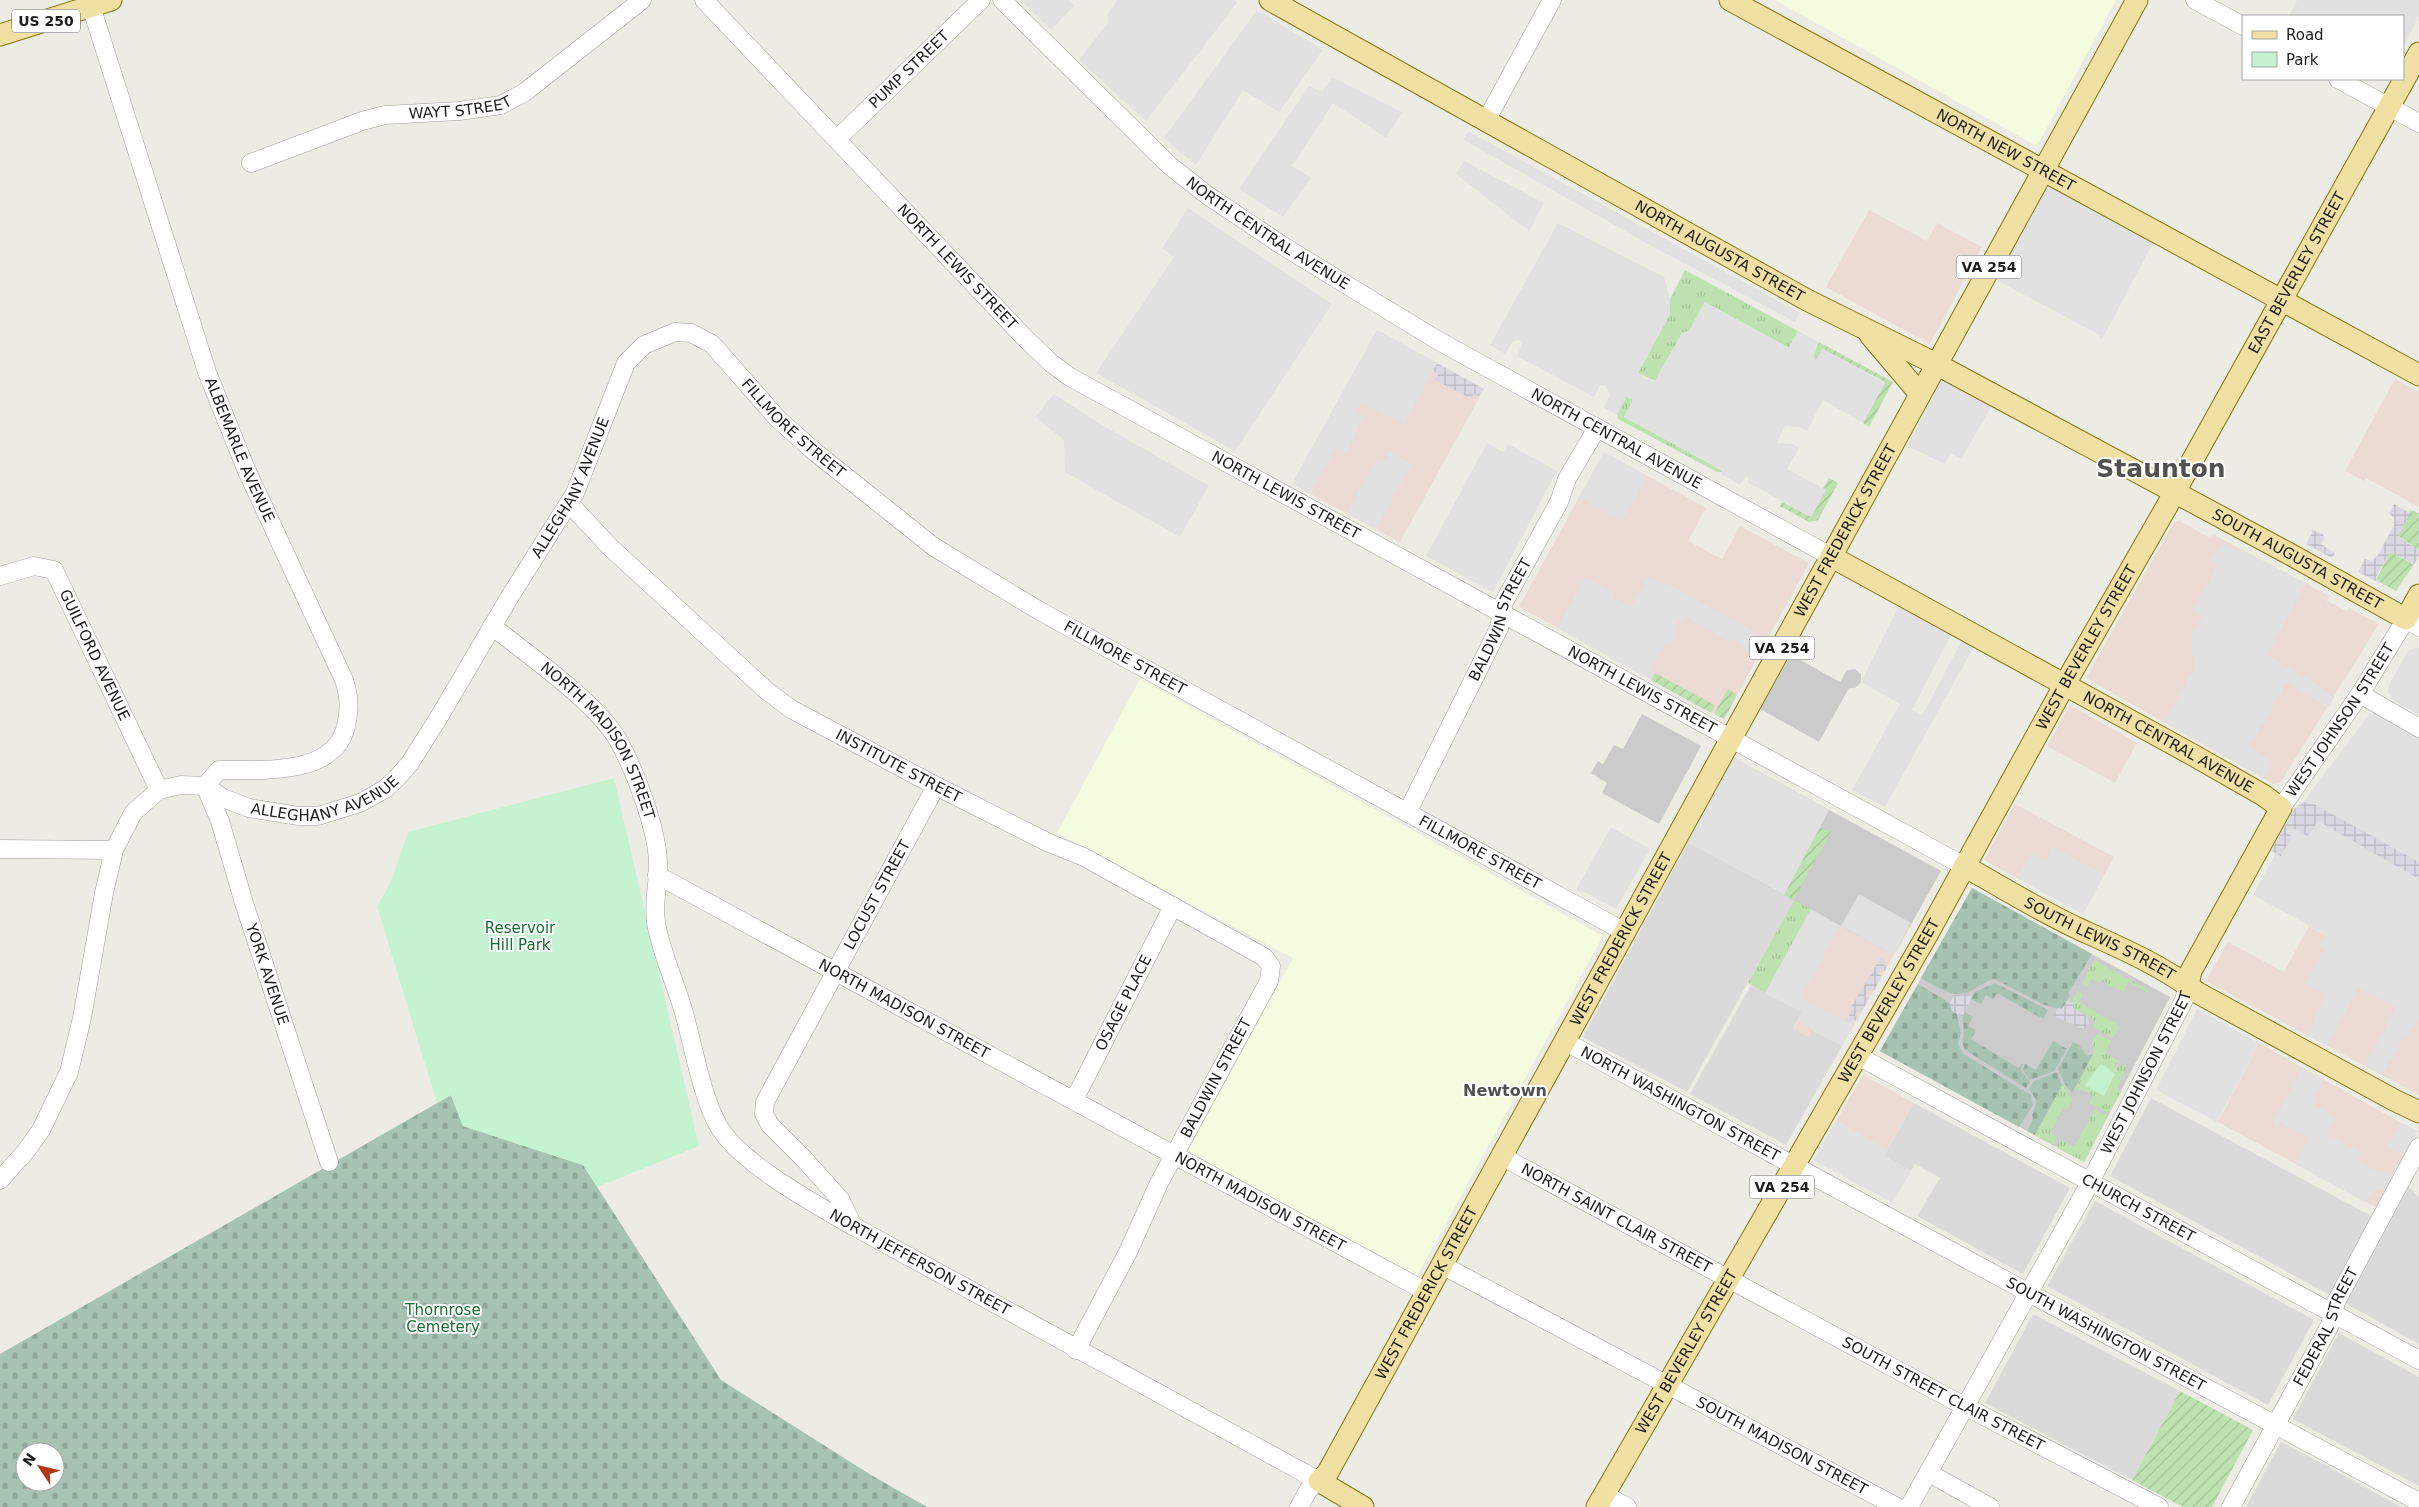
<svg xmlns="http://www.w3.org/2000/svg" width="2419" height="1507" font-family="'DejaVu Sans',sans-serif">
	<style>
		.residential { fill: #dbdada }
		.commercial { fill: #ecdad4 }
		.education { fill: #f5fbde }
		.religious { fill: #cbcbcb }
		.grass { fill: url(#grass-tufts) }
		.cemetery { fill: url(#cemetery-stones); fill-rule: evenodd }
		.park { fill: #c5f3d2 }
		.garden { fill: url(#garden-furrows) }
		.parking { fill: #e1e1e1 }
		.plaza { fill: url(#plaza-grid) }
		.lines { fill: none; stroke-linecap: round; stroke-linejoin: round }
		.minor-casing { stroke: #9e9e9e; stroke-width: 19 }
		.major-casing { stroke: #857710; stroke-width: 23 }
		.minor { stroke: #fff; stroke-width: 18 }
		.major { stroke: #f1e0a4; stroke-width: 21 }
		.labels { text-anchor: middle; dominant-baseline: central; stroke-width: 4; stroke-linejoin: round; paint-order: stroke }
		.shield { fill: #fff; stroke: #616161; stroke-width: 1 }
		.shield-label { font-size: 14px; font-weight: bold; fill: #1d1d1d }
		.street-label { font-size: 15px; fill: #1d1d1d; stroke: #fff }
		.park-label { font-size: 15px; fill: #176e31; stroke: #fff }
		.neighbourhood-label { font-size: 16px; font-weight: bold; fill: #505050; stroke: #fff }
		.town-label { font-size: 25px; font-weight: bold; fill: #505050; stroke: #fff }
	</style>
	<defs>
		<pattern id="grass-tufts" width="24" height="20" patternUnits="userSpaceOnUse" patternTransform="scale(1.25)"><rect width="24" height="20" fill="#bde2af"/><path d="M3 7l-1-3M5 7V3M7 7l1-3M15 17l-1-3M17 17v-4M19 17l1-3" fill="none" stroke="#a2c196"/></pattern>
		<pattern id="cemetery-stones" width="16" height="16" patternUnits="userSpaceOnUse" patternTransform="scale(1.25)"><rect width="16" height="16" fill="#a7c3b1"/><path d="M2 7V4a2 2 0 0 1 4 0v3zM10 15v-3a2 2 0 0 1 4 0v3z" fill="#8fa798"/></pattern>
		<pattern id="garden-furrows" width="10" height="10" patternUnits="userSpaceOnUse" patternTransform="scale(1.25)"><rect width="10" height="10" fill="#bde2af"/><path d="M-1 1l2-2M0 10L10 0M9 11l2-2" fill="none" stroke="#a2c196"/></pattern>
		<pattern id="plaza-grid" width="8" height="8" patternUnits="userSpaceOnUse" patternTransform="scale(1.25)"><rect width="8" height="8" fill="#dad8e2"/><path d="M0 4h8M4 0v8" fill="none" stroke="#bbb9c1"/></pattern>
	</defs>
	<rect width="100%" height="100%" fill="#edece4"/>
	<path class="residential" d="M1688,843L1794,900L1687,1092L1583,1037Z
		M1751,985L1802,1012L1793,1028L1812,1030L1842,1046L1786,1145L1690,1094Z
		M2151,1098L2375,1218L2332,1296L2110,1176Z
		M1914,1103L2070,1188L2023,1274L1917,1216L1940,1178L1915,1164L1911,1171L1884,1156Z
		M2406,1184L2419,1197V1344L2343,1302Z
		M2095,1201L2314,1320L2268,1405L2047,1286Z
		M2033,1314L2180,1391L2132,1480L1985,1403Z
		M2339,1333L2419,1377V1486L2293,1419Z
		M2281,1442L2321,1463L2401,1507H2246Z"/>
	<path class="commercial" d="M1869,210L1927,241L1937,223L1982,247L1930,344L1826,287Z
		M1377,330L1484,389L1400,542L1292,484Z
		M2395,379L2419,392V507L2366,478L2364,481L2345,471Z
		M1604,452L1706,508L1688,541L1722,559L1740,526L1809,563L1724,719L1519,607Z
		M2180,521L2208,537L2214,535L2290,575L2329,596L2327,601L2347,611L2349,608L2379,624L2280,783L2273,784L2086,678L2174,522Z
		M2070,705L2137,743L2115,783L2047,746Z
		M2015,804L2114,857L2083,914L1984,860Z
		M1794,900L1894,955L1842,1046L1813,1030L1808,1037L1793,1029L1802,1012L1748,983Z
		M2309,926L2419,986V1095L2206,981L2228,942L2284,972Z
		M2259,1043L2401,1123L2419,1131L2379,1209L2218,1122Z
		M1863,1075L1914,1103L1887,1150L1836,1121Z"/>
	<path class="education" d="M1775,0H2116L2037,146Z
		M1140,679L1603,936L1417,1276L1188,1151L1293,958L1057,833Z"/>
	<path class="religious" d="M1791,655L1840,682L1847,670L1855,669L1861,674V682L1855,688H1849L1819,742L1760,709Z
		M1642,714L1701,746L1659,824L1602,793L1607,783L1591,773L1598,761L1603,764L1614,745L1623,749Z
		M1734,758L1941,871L1894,955L1688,843Z
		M1972,888L2170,997L2084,1162L1880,1051Z"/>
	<path class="grass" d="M1685,270L1798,331L1789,348L1705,302L1689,331L1682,333L1656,381L1638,373L1670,314V299Z
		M1626,396L1633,400L1624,417L1723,471L1722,472H1717L1618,419L1617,414Z
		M1794,900L1811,909L1765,993L1748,983Z
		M2094,960L2149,990L2148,993L2129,982L2123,992L2102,981L2100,983L2091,979L2087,986L2082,983Z
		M2078,991L2083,994L2079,1002L2119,1026L2113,1038L2093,1027L2094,1023L2091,1017L2073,1007L2074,1004L2071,1003Z
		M2098,1034L2111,1041L2105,1053L2119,1061L2120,1064L2114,1062V1064L2120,1068L2123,1063L2127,1065L2117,1089L2121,1092L2109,1113L2089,1103L2092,1098L2090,1093L2076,1089L2094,1052L2093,1040Z
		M2062,1085L2073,1099L2067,1110L2063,1108L2050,1133L2057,1137L2053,1145L2035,1135Z
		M2095,1109L2108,1116L2084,1162L2056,1147L2060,1139L2074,1147Z"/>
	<path class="cemetery" d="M1972,888L2092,954L2068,994L2070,995L2062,1010L2042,1004L1995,979C1983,981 1977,989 1967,993C1953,998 1933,985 1921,978Z
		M1995,983L2048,1010L2043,1019L1997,993L1993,999L1986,995L1981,1004L1971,999L1975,992Z
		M1918,984L1950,1003L1952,1011L1957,1014L1961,1033L1958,1043L1962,1053L2031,1095L2033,1105L2019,1127L1880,1051Z
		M1964,1012L1973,1017L1968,1026L1976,1030L1971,1039L2018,1068L2023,1063L2021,1070L2030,1082L2026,1088L1965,1050L1962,1042C1967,1028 1960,1022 1964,1012Z
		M2053,1041L2067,1049L2054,1071L2030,1080L2023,1070L2025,1064L2036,1070Z
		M2073,1042L2079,1045L2087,1056L2093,1054L2072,1093L2065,1084L2058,1069Z
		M2057,1072L2062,1085L2035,1135L2027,1131L2033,1119L2032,1115L2037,1101L2029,1089L2034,1081Z
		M451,1095L463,1126L583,1165L721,1380L871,1475L927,1507H0V1354ZM25,1452H55V1482H25Z"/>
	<path class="park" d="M614,778L699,1146L597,1187L583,1165L463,1126L451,1095L437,1103L377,906L390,884L408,832Z
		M2100,1065L2105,1066L2115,1074L2104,1096L2085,1085Z"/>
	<path class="garden" d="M1819,342L1893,382L1869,427L1863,423L1885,382L1823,349L1816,361L1813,356Z
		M1829,478L1838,483L1818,520L1809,522L1780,506L1782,502L1811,517L1825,490L1823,488Z
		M2410,510L2419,513V550L2398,536Z
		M2390,552L2412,563L2411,569L2396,591L2376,580Z
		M1655,673L1715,705L1711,713L1651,680Z
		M1728,689L1737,695L1724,719L1714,714Z
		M1817,826L1827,831L1832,829L1794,900L1768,886Z
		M2180,1391L2253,1430L2212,1507H2183L2132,1480Z"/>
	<path class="parking" d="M1021,0H1068L1074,6L1051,30Z
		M1118,0H1234L1237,3L1146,121L1079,60L1108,22L1107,14Z
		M2297,0H2419V16L2403,47V16H2289Z
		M1257,10L1323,50L1279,112L1243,90L1196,165L1164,138Z
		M1332,77L1402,112L1386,138L1333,103L1292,166L1311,178L1283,217L1239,189L1309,86L1322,92Z
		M1468,131L1800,313L1795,322L1648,244L1464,140Z
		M1464,161L1544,203L1529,231L1456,174Z
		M2050,181L2158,234L2101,341L2100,335L1996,280Z
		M1188,208L1332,304L1235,451L1096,373L1174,257L1162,248Z
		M1558,223L1664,277L1670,299V314L1638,373L1654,382L1682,333L1689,331L1705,302L1788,348L1798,331L1819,342L1813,354L1815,360L1823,349L1885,383L1863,423L1823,400L1807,431L1801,427L1785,426L1777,443L1792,444L1799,448L1787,469L1826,490L1811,517L1747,482L1749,478L1746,476L1740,485L1721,474L1722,470L1624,417L1633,400L1627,396L1617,415L1604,408L1610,395L1606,386L1600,385L1594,397L1517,356L1522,345L1519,340L1513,341L1505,354L1490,345Z
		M1377,330L1437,363L1405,425L1361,402L1356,412L1365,417L1346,452L1336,447L1311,494L1292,484Z
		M1943,378L1993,404L1961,459L1951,454L1945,464L1907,446Z
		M1054,394L1095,421L1209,486L1180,537L1065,472L1064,440L1035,417Z
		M1487,443L1503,452L1508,444L1557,471L1493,592L1426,556Z
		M1390,452L1412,464L1376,529L1347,513L1377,458L1385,462Z
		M1604,452L1647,476L1622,521L1579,498Z
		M2222,543L2238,552L2240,549L2306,583L2267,655L2315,683L2334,698L2328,707L2287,683L2249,747L2273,762L2263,778L2165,722L2194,668L2191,637L2203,616L2193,610L2218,564L2211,560Z
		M1649,576L1666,585L1668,584L1768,639L1758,657L1745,650L1744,645L1735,640L1732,639L1730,642L1686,617L1683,622L1679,620L1673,632L1676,634L1670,645L1666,643L1651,670L1655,673L1651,680L1557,628L1585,577L1615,593L1613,597L1631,607Z
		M1899,605L1952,633L1912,710L1922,716L1965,634L1977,641L1885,807L1852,790L1900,704L1861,682Z
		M2414,648H2419V715L2394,701L2388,692L2390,683L2408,651Z
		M2371,712L2419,737V1019L2407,1038L2404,1036L2382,1075L2365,1066L2396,1007L2358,988L2327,1046L2308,1036L2325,994L2305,984L2324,949L2319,946L2326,935L2253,895L2304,801Z
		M1734,758L1829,810L1784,895L1688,843Z
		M1611,827L1650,849L1616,909L1586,893L1576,890Z
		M2053,847L2104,875L2083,914L2017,878L2031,853L2046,860Z
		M1859,894L1911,923L1894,955L1841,926Z
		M1811,909L1840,926L1809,985L1807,984L1800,998L1854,1025L1842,1046L1797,1021L1802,1012L1765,993Z
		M2197,1009L2259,1043L2217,1122L2156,1090Z
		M2302,1067L2324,1080L2315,1096L2314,1105L2336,1117L2327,1134L2362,1153L2358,1161L2374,1170L2397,1175L2389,1191L2381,1189L2373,1191L2365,1202L2295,1164L2309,1138L2280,1122L2278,1126L2273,1123Z
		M1836,1121L1887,1150L1884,1156L1911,1171L1893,1203L1813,1160Z
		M2401,1123L2419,1131L2406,1158L2388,1147Z"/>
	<path class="plaza" d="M1437,363L1484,389L1479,396L1474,394L1472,399L1435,380L1438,374L1433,371Z
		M2394,504L2410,513L2398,537L2419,550V556L2411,569V562L2390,552L2376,577L2379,583L2358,572L2365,559L2372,561L2378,555L2394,525V518L2389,513Z
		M2313,530L2323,534L2324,538L2321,544L2335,553L2332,558L2306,544Z
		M2303,802L2314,804L2419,862V879L2318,821L2308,836L2290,827L2287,833L2292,836L2281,856L2271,851L2295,808Z
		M1881,957L1885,960L1883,964L1887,967L1885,971L1881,969L1878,974L1882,976L1874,991L1869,989L1865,996L1869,998L1861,1013L1857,1011L1855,1015L1859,1017L1857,1021L1853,1019L1850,1023L1846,1021L1853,1008L1851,1007Z
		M1965,993L1972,997L1963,1017L1952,1011L1950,1003L1954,995Z
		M2067,1000L2074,1004L2073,1008L2088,1017L2089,1023L2084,1029L2053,1016L2058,1008L2062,1009Z"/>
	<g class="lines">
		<defs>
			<g id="minor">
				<path id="s1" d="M94,0L91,6L207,372L246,469L344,680C349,694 350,706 347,721C339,778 261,769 219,770L205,786L220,821L244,903L329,1162"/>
				<path id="s2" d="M704,0L1025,338L1051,363L1070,377L1964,866"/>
				<path id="s3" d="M1002,0L1169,165L1207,195L1283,246L1437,340L1832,557"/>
				<path d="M2195,0L2243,26"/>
				<path d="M2338,79L2419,123"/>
				<path d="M1487,119L1552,0"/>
				<path id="s4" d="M837,139L981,0"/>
				<path id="s5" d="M251,163L362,121L385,115L459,111L501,105L525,92L642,0"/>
				<path id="s6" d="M569,503L610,547L720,648L767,691L791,709L936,786L1049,843L1084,857L1264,957L1271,966L1269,981L1159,1183L1128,1252L1076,1350"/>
				<path id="s7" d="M0,576L34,566L54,570L159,790"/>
				<path id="s8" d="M492,626C528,655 596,702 618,740C635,770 657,829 658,862C659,882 653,901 656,922C660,950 676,984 684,1013C693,1045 702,1097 718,1125C738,1162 815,1204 853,1226L1319,1481L1309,1489L1299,1507"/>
				<path d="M2360,694L2419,728"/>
				<path id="s9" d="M2281,808L2360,694L2406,619L2419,627"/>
				<path id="s10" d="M1407,813L1499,628L1504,602L1559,502L1567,479L1597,428"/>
				<path d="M0,849L114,850"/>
				<path id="s11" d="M657,875L1427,1292"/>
				<path id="s12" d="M1566,1042L2029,1293L2419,1502"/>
				<path id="s13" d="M1858,1056L2419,1360"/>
				<path id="s14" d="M1074,1100L1173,906"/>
				<path id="s15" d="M1503,1157L1951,1399L2159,1507"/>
				<path id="s16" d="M0,1180L26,1151L41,1130L69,1072L82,1018L104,893L114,850L133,813L159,790L181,785L205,786L223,798L249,808L299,816H318L360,803L385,789L397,778L410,763L439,717L509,598L575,493L626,363L644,345L675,332L691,333L712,344L778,419L815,452L934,547L1038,610L1625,932"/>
				<path id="s17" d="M853,1226L840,1199L804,1159L770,1125L764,1114L765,1102L936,786"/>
				<path id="s18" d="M1442,1265L1897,1507"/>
				<path d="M1929,1473L1990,1507"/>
				<path d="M1605,1495L1627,1507"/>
				<path id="s19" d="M1909,1507L2085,1192L2184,1000L2188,985"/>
				<path id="s20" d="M2231,1507L2330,1325L2336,1302L2419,1147"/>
			</g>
			<g id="major">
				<path id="s21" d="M1270,0L1807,300L1936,364L2286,552L2406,619L2419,595"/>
				<path id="s22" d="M1730,0L2419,375"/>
				<path d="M0,35L111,0"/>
				<path d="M1870,335L1920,394"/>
				<path id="s23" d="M1832,557L2193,755L2263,795L2281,808L2191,971L2188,985"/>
				<path id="s24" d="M1964,866C2002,887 2040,911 2079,929C2121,948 2161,965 2198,993L2394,1100L2419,1112"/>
				<path id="s25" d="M1363,1507L1319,1481L1327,1474L2137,0"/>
				<path id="s26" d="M1597,1507L1927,935L2065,684L2167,506L2419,53"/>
			</g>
		</defs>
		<use href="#minor" class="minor-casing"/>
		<use href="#major" class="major-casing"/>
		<use href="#minor" class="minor"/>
		<use href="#major" class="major"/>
	</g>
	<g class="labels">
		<g class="shield">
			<rect x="12" y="9.5" width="68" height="23" rx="4"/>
			<rect x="1956.5" y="255.5" width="65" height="23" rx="4"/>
			<rect x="1749.5" y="636.5" width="65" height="23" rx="4"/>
			<rect x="1749.5" y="1175.5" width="65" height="23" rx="4"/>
		</g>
		<g class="shield-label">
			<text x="46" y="21">US 250</text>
			<text x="1989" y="267">VA 254</text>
			<text x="1782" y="648">VA 254</text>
			<text x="1782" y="1187">VA 254</text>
		</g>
		<g class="street-label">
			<text stroke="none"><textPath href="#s4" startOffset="100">PUMP STREET</textPath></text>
			<text stroke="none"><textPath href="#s5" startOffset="218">WAYT STREET</textPath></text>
			<text stroke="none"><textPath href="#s22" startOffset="314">NORTH NEW STREET</textPath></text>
			<text stroke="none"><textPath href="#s3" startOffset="355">NORTH CENTRAL AVENUE</textPath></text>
			<text stroke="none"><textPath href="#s21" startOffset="515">NORTH AUGUSTA STREET</textPath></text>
			<text stroke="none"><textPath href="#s2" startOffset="368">NORTH LEWIS STREET</textPath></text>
			<text stroke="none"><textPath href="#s26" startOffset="1419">EAST BEVERLEY STREET</textPath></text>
			<text stroke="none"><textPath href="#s16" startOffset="1379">FILLMORE STREET</textPath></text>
			<text stroke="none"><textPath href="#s3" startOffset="760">NORTH CENTRAL AVENUE</textPath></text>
			<text stroke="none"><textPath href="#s1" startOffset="475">ALBEMARLE AVENUE</textPath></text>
			<text stroke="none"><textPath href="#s16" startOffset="1026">ALLEGHANY AVENUE</textPath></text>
			<text stroke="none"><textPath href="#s2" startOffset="772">NORTH LEWIS STREET</textPath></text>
			<text stroke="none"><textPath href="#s25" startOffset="1138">WEST FREDERICK STREET</textPath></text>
			<text stroke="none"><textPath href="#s21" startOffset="1170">SOUTH AUGUSTA STREET</textPath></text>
			<text stroke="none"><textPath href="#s10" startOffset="215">BALDWIN STREET</textPath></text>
			<text stroke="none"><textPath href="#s26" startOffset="989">WEST BEVERLEY STREET</textPath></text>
			<text stroke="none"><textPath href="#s7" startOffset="150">GUILFORD AVENUE</textPath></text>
			<text stroke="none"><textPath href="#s16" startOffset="1784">FILLMORE STREET</textPath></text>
			<text stroke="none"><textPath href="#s2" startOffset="1178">NORTH LEWIS STREET</textPath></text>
			<text stroke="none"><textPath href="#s9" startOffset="106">WEST JOHNSON STREET</textPath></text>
			<text stroke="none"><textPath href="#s23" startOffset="384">NORTH CENTRAL AVENUE</textPath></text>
			<text stroke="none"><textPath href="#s8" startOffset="160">NORTH MADISON STREET</textPath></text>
			<text stroke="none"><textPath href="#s6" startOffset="425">INSTITUTE STREET</textPath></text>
			<text stroke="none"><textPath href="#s16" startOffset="608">ALLEGHANY AVENUE</textPath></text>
			<text stroke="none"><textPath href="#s16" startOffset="2189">FILLMORE STREET</textPath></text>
			<text stroke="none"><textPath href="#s17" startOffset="392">LOCUST STREET</textPath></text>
			<text stroke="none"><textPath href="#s24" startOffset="154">SOUTH LEWIS STREET</textPath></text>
			<text stroke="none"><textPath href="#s25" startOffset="672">WEST FREDERICK STREET</textPath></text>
			<text stroke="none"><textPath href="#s1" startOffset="1140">YORK AVENUE</textPath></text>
			<text stroke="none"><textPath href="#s26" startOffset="584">WEST BEVERLEY STREET</textPath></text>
			<text stroke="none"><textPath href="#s14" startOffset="109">OSAGE PLACE</textPath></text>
			<text stroke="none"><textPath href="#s11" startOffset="281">NORTH MADISON STREET</textPath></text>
			<text stroke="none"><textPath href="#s19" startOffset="495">WEST JOHNSON STREET</textPath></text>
			<text transform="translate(1216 1078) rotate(-62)">BALDWIN STREET</text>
			<text stroke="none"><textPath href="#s12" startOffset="130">NORTH WASHINGTON STREET</textPath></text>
			<text stroke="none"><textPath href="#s11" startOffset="686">NORTH MADISON STREET</textPath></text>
			<text stroke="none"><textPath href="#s13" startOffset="319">CHURCH STREET</textPath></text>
			<text stroke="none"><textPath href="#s15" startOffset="129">NORTH SAINT CLAIR STREET</textPath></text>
			<text stroke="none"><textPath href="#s8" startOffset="819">NORTH JEFFERSON STREET</textPath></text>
			<text stroke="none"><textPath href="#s25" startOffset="268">WEST FREDERICK STREET</textPath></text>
			<text stroke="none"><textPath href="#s20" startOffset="204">FEDERAL STREET</textPath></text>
			<text stroke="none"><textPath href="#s12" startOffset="614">SOUTH WASHINGTON STREET</textPath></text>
			<text stroke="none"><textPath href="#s26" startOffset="179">WEST BEVERLEY STREET</textPath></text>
			<text stroke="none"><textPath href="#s15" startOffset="500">SOUTH STREET CLAIR STREET</textPath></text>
			<text stroke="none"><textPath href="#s18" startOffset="385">SOUTH MADISON STREET</textPath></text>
		</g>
		<g class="park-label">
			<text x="520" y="928">Reservoir<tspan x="520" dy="17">Hill Park</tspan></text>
			<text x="443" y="1310">Thornrose<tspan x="443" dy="17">Cemetery</tspan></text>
		</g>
		<g class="neighbourhood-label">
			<text x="1505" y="1090">Newtown</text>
		</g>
		<g class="town-label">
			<text x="2161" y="468">Staunton</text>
		</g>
	</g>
	<rect x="2242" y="15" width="162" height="65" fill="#ffffff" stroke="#a5a5a5"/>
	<rect x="2252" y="31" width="25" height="8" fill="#f1e0a4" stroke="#a5a5a5"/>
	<text x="2286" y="40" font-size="15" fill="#1d1d1d">Road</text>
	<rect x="2252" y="52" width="25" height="15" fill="#c5f3d2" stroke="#a5a5a5"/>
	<text x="2286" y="65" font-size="15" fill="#1d1d1d">Park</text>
	<g transform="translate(40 1467) rotate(305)"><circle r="24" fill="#ffffff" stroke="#a5a5a5"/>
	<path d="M0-4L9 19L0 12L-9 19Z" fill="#b33716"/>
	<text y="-8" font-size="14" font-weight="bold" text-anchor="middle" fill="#1d1d1d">N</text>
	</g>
</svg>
